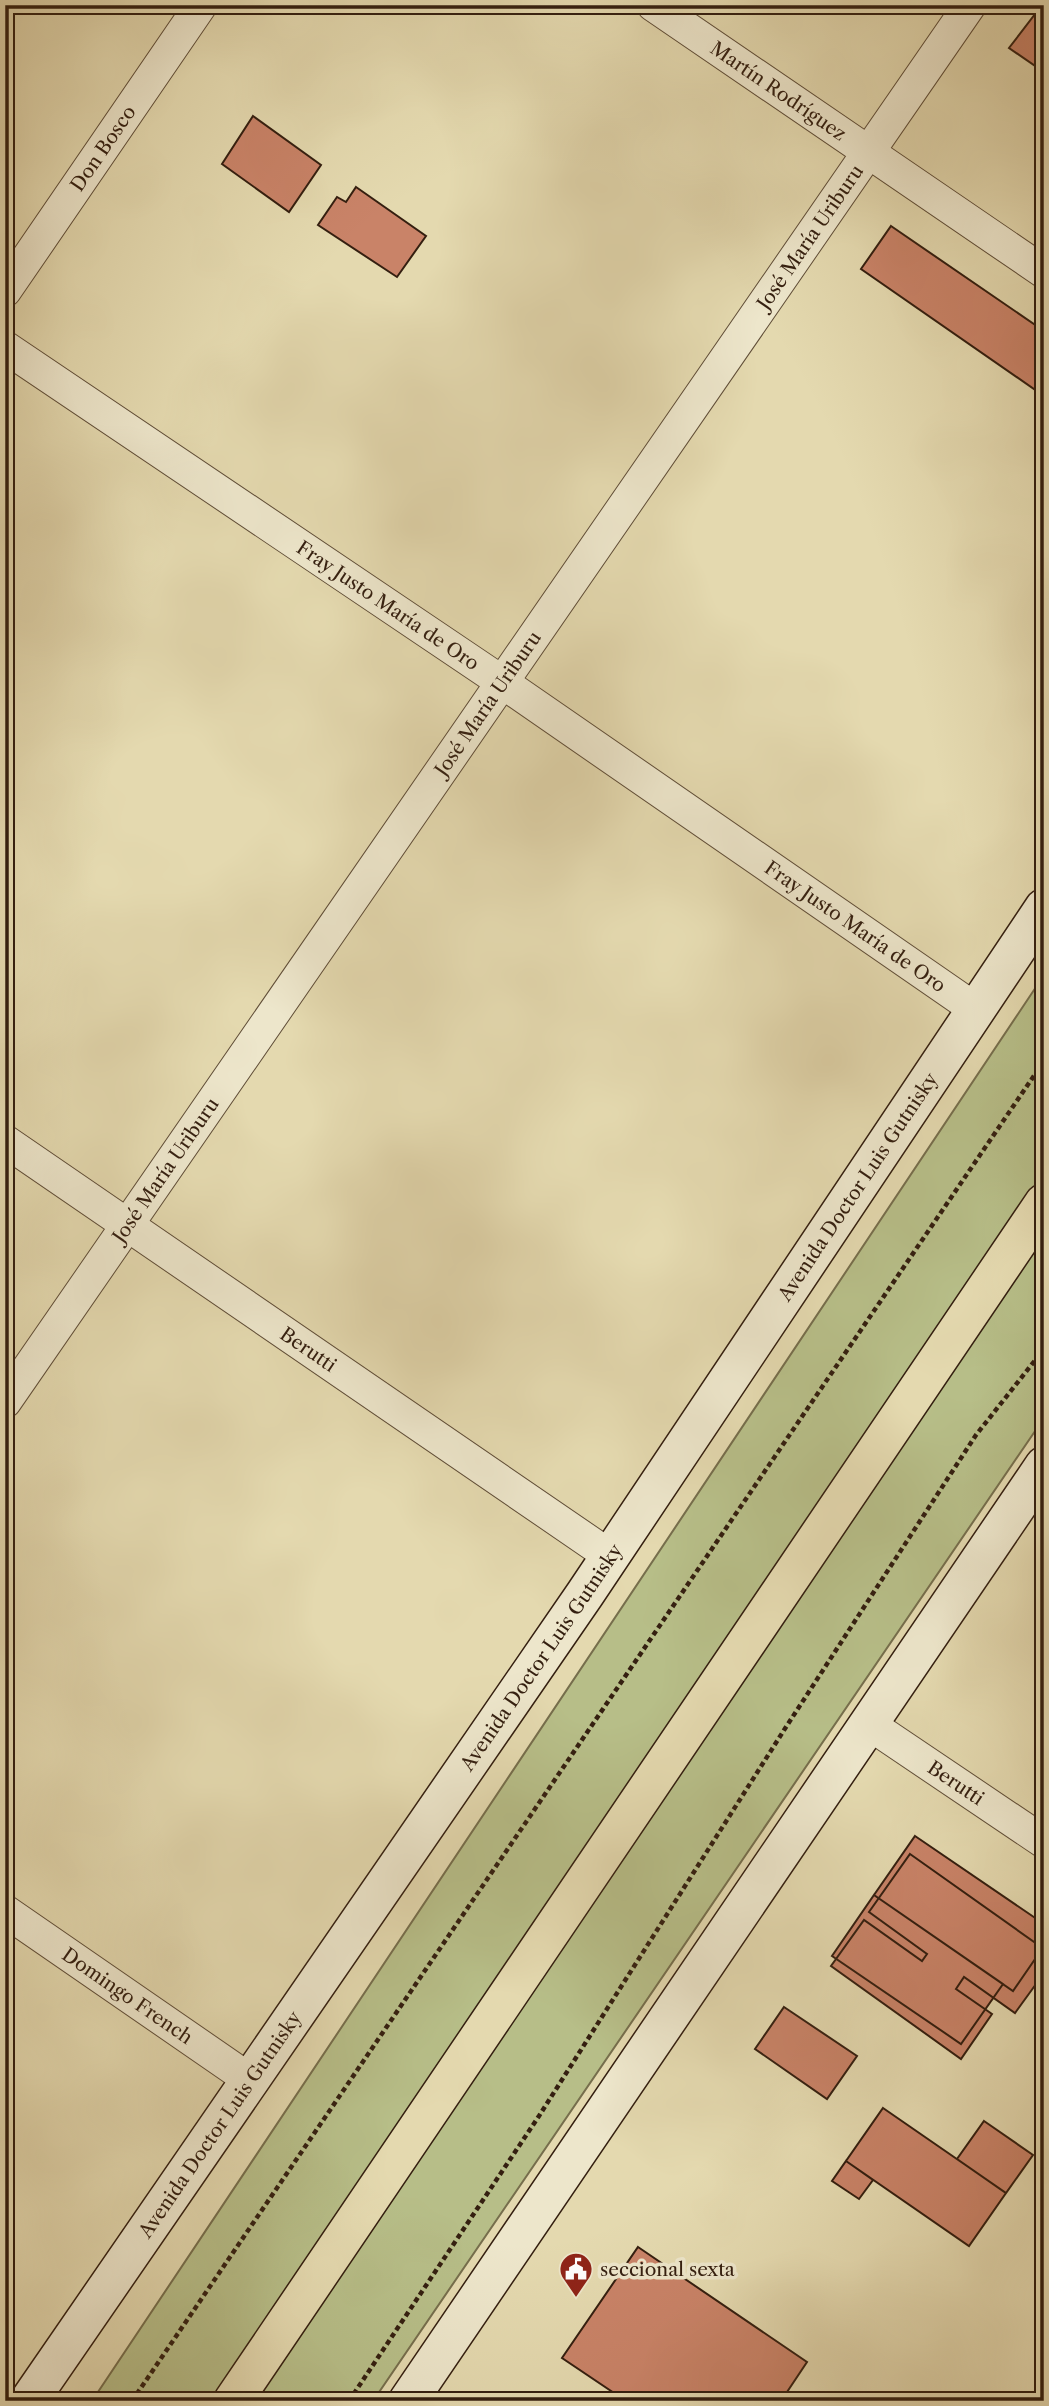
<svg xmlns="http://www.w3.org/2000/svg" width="1049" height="2406" font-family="'Libre Caslon Text',serif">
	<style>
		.green { fill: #b7be88; stroke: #766e4c; stroke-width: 2 }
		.building { fill: #c98368; stroke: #341f10; stroke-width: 2 }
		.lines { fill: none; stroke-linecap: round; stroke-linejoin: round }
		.minor-casing { stroke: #604e38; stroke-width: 34 }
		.secondary-casing { stroke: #341f10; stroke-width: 41 }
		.primary-casing { stroke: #341f10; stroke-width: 41 }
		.path { stroke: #341f10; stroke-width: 4.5; stroke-dasharray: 5 3.5; stroke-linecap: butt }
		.minor { stroke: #ede6cb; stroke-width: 32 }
		.secondary { stroke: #ede6cb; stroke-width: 38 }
		.primary { stroke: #e4d9af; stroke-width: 38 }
		.labels { text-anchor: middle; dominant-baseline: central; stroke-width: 7; stroke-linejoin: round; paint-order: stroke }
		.street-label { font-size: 19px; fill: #341f10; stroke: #ede6cb }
		.poi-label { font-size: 19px; fill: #341f10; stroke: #ede6cb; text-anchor: start }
	</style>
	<rect width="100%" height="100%" fill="#e4d9af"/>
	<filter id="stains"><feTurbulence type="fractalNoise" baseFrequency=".00286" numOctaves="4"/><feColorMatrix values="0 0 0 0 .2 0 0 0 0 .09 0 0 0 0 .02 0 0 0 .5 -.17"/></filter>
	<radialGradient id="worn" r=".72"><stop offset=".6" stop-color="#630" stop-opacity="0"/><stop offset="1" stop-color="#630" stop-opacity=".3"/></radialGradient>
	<path class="green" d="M1044,975V1418L373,2401H92Z"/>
	<path class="building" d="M1042,5H1044V72L1009,48Z
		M253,116L321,165L289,212L222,164Z
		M356,187L426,236L397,277L318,225L337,197L346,202Z
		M891,226L1044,331V396L861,269Z
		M915,1836L1044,1924V1946L1013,1991L874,1895Z
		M910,1854L1044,1949V1973L1015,2013L964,1977L956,1989L992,2014L961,2059L831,1966L864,1920L922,1961L927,1954L869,1912Z
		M874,1895L1003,1984L961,2044L832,1956Z
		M784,2007L857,2056L827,2099L755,2049Z
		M883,2108L1006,2193L969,2246L846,2161Z
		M984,2121L1033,2155L1006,2193L957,2159Z
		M846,2161L873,2180L859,2199L832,2181Z
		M638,2247L807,2362L781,2401H626L562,2358Z"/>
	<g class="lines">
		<defs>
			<g id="minor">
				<path id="s1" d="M653,5L1044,272"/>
				<path id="s2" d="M5,291L201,5"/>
				<path id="s3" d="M5,347L502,682L975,1009"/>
				<path id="s4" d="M5,1141L610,1556"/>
				<path id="s5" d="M5,1402L970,5"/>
				<path id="s6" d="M869,1724L1044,1842"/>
				<path id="s7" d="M5,1911L250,2080"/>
			</g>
			<g id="secondary">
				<path id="s8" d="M29,2401L585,1594L1044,908"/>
				<path d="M408,2401L1044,1466"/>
			</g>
			<path id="primary" d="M233,2401L1044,1203"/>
		</defs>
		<use href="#minor" class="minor-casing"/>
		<use href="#secondary" class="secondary-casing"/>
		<use href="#primary" class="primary-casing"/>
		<path class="path" d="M132,2401L1044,1061
			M349,2401L539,2116L786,1727L976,1435L1044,1349"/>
		<use href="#minor" class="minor"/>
		<use href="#secondary" class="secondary"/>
		<use href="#primary" class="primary"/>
	</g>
	<defs>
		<symbol id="civic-pin" viewBox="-11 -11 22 30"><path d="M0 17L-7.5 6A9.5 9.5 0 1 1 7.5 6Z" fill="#8f2418" stroke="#ede6cb"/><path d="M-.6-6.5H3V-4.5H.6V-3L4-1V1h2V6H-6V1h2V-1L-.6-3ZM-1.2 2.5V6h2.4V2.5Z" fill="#fff"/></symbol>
	</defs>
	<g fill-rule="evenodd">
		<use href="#civic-pin" x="557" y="2250" width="38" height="52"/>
	</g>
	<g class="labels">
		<g class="street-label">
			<text stroke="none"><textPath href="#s1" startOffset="152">Martín Rodríguez</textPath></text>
			<text stroke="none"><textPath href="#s2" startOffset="173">Don Bosco</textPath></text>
			<text stroke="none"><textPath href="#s5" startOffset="1416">José María Uriburu</textPath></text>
			<text stroke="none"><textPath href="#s3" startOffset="462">Fray Justo María de Oro</textPath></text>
			<text stroke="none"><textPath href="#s5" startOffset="849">José María Uriburu</textPath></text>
			<text stroke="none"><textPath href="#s3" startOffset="1029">Fray Justo María de Oro</textPath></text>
			<text stroke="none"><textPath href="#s5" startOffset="282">José María Uriburu</textPath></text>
			<text stroke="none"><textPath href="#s8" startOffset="1470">Avenida Doctor Luis Gutnisky</textPath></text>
			<text stroke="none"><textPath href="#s4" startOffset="368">Berutti</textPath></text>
			<text stroke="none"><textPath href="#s8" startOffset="903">Avenida Doctor Luis Gutnisky</textPath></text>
			<text stroke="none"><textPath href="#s6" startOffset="105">Berutti</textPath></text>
			<text stroke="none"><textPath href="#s7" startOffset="149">Domingo French</textPath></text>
			<text stroke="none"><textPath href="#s8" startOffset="336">Avenida Doctor Luis Gutnisky</textPath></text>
		</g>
		<g class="poi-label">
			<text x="600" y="2269">seccional sexta</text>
		</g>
	</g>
	<rect width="1049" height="2406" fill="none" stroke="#e4d9af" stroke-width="28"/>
	<rect x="7" y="7" width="1035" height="2392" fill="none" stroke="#341f10" stroke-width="3.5"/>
	<rect x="14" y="14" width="1021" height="2378" fill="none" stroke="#341f10" stroke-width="2"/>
	<rect width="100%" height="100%" filter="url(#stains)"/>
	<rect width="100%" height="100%" fill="url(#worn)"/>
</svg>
